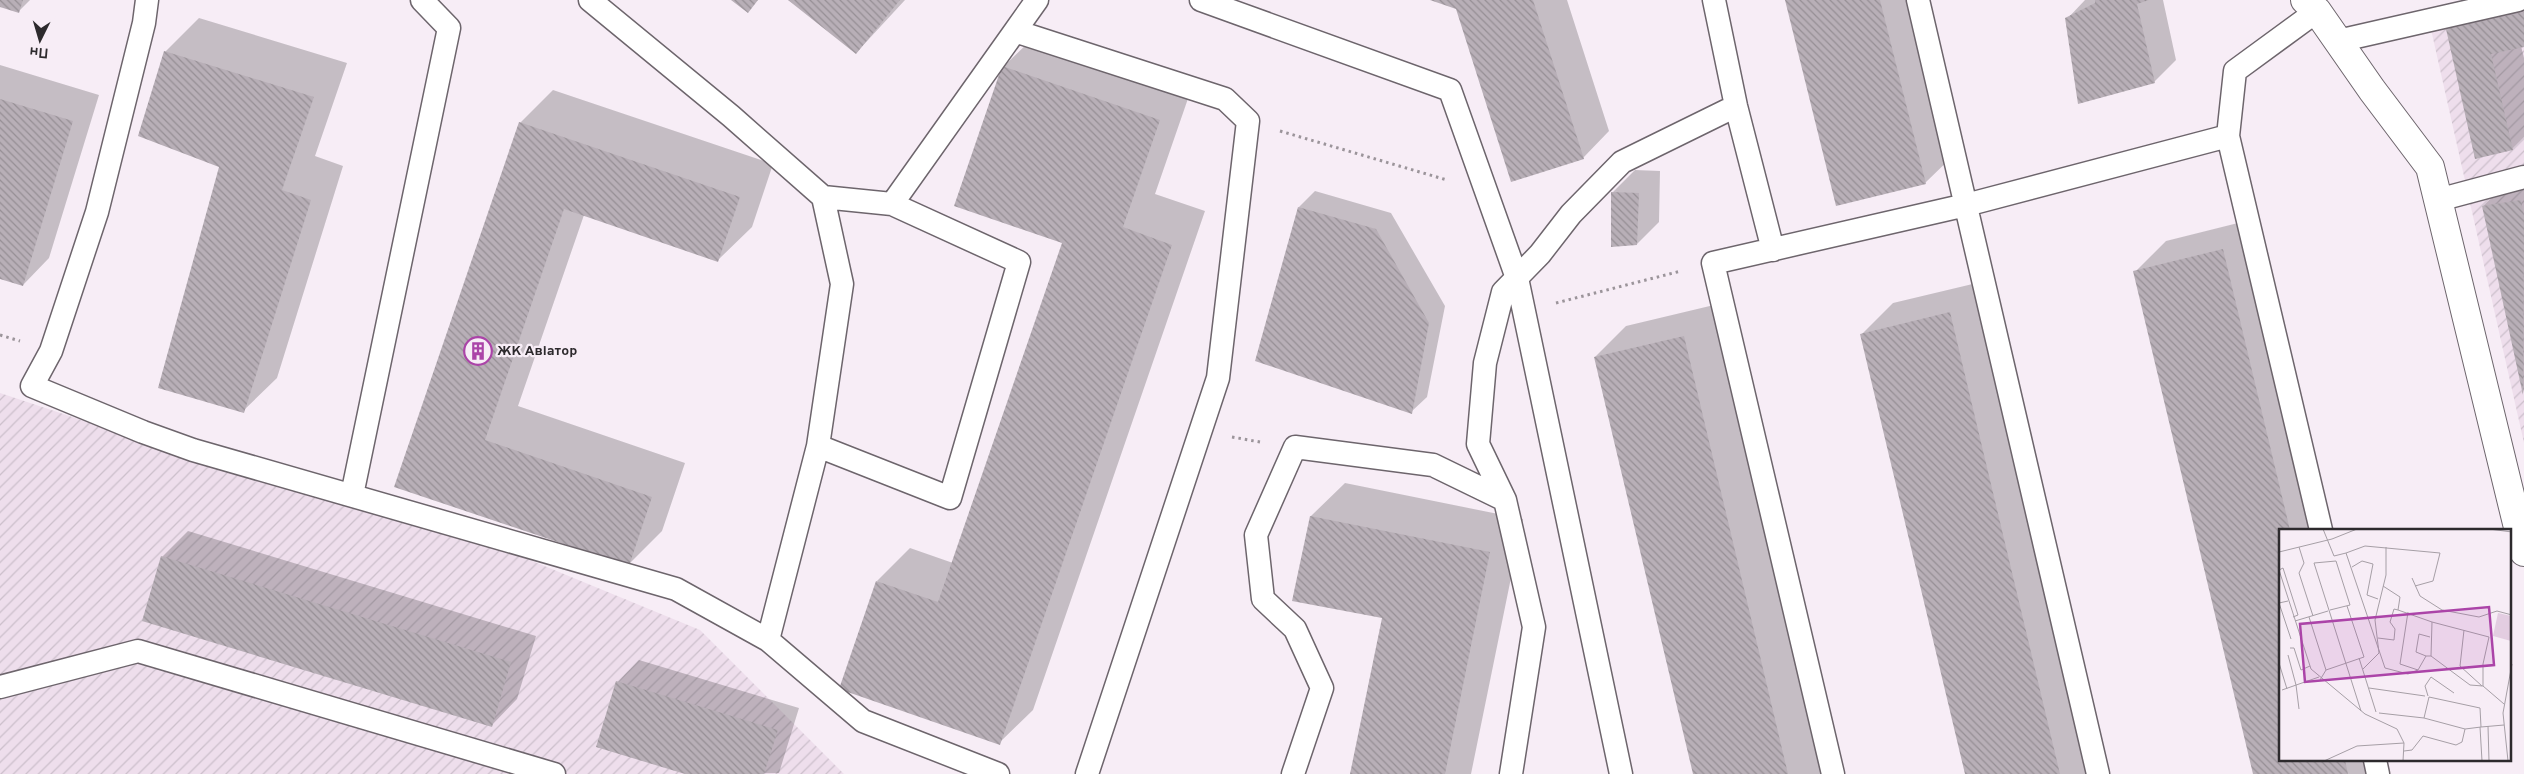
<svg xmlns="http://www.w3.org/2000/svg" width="2524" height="774" font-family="Overpass,sans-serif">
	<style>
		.industrial { fill: url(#industrial-furrows) }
		.shadow { fill: #0003 }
		.building { fill: url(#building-back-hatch) }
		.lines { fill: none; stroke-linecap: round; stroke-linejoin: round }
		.lane-casing { stroke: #6d656c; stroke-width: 25 }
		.street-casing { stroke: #6d656c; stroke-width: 30 }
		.path { stroke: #9b949a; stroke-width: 3; stroke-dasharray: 2.5 4; stroke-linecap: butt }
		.lane { stroke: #fff; stroke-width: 22 }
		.street { stroke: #fff; stroke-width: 28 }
		.labels { text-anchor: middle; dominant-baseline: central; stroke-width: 4.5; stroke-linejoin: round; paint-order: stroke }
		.poi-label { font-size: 14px; font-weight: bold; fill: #2d2a2d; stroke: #f7edf6; text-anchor: start }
		.inset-road { fill: none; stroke: #a69fa6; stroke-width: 1 }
		.view { fill: #ab44a8; fill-opacity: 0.15; stroke: #ab44a8; stroke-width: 2.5 }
		.inset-edge { fill: none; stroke: #2d2a2d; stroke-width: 2.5 }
	</style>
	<defs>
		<pattern id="industrial-furrows" width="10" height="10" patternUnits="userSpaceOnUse" patternTransform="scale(1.25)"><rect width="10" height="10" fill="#eedeec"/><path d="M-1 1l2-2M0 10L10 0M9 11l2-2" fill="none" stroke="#ccbfcb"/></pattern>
		<pattern id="building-back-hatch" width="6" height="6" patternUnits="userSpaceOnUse" patternTransform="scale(1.25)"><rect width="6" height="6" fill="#b8afb7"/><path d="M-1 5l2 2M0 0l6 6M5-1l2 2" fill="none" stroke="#968f95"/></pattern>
	</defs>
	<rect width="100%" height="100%" fill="#f7edf6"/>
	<path class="industrial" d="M2524,0V443L2428,16Z
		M0,393L190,456L525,558L700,630L844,774H0Z"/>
	<path class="shadow" d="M0,0H30L18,12L0,6Z
		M790,0H905L856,53Z
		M1433,0H1567L1609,131L1583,158L1457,8Z
		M1786,0H1919L1957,152L1925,183Z
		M2085,0H2163L2176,60L2154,82L2067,19Z
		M2524,0V46H2521L2524,58V137L2512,149L2448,29L2474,3Z
		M199,18L347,63L315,156L343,166L277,378L243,411L221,166L165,52Z
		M1037,34L1192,87L1155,194L1205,211L1033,710L999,743L877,581L910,548L953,563L1064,243L1003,67Z
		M0,65L99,95L49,258L23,285L0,278Z
		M553,90L773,164L752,227L718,260L584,215L518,406L685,463L662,531L628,565L396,486L520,123Z
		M1635,170L1660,171L1659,222L1637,244L1613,192Z
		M2524,178V393L2483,206L2510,180Z
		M1315,191L1391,213L1445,306L1427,397L1411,412L1257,360L1299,207Z
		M2254,219L2328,530H2280V760H2383L2386,774H2254L2135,272L2166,241Z
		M1981,282L2098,774H1966L1862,334L1893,303Z
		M1714,305L1826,774H1694L1595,357L1626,326Z
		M1345,483L1523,519L1471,774H1352L1383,617L1294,600L1311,516Z
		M188,531L536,636L517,699L491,726L162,557Z
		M639,660L799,708L779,773L689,774L618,682Z"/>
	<path class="building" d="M0,0H23L19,13L0,7Z
		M731,0H758L748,13Z
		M788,0H900L856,54Z
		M1430,0H1533L1584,159L1511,182L1456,9Z
		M1785,0H1880L1926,184L1836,206Z
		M2095,0H2149L2137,4L2155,83L2078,104L2065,18L2095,3Z
		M2524,12V47L2491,54L2513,150L2475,159L2446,29Z
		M164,51L314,97L282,190L311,200L244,413L158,388L219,167L138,136Z
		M1002,66L1160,120L1123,227L1172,245L1000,745L839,689L876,581L938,602L1062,243L954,206Z
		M0,99L73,121L23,286L0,279Z
		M519,122L740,197L718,262L564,209L485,440L652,497L629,566L394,487Z
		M1611,192L1639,193L1637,245L1611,247Z
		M2521,200L2524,216L2523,395L2482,206Z
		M1298,207L1376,229L1429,323L1412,414L1255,361Z
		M2223,249L2290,530H2280V760H2345L2348,774H2253L2133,271Z
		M1950,312L2060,774H1965L1860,334Z
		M1684,336L1788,774H1693L1594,357Z
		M1310,516L1490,552L1445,774H1350L1382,618L1292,601Z
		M161,556L511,662L492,727L142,621Z
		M616,681L778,730L764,774H685L596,747Z"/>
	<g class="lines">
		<defs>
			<path id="lane" d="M147,0L144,23L97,212L51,351L32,386L143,432L193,450L676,589L768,640
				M590,0L731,116L823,197L892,204L1015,31L1225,99L1248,121L1218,378L1087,774
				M1201,0L1450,90L1517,278L1621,774
				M1714,0L1736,106L1773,250
				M1918,0L2098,774
				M2317,11L2235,71L2228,136L2321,530
				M1015,31L1037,0
				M2338,41L2518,0
				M823,197L842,284L818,446L768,640L863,721L998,774
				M2438,200L2524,177
				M818,446L950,498L1019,262L892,204
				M352,495L449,28L422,0
				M0,687L138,651L554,774
				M2375,760L2378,774
				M1293,774L1322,688L1295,629L1263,599L1256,535L1295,447L1433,465L1505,500
				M1511,774L1534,627L1505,500L1478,444L1485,363L1503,292L1540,254L1571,214L1622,162L1736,106
				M1833,774L1713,263L1966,205L2228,136"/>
			<path id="street" d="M2305,0L2317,11L2372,90L2430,167L2524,552"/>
		</defs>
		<use href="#lane" class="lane-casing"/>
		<use href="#street" class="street-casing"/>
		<path class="path" d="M1280,131L1447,180
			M1556,303L1681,271
			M0,335L20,341
			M1232,437L1260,442"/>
		<use href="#lane" class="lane"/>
		<use href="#street" class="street"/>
	</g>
	<defs>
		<symbol id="building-ring" viewBox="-11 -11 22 22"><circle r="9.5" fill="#f7edf6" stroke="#ab44a8" stroke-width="1.5"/><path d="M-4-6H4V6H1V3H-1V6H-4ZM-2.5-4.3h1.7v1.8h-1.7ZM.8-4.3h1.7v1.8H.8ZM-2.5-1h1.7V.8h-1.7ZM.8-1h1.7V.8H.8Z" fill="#ab44a8"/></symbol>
	</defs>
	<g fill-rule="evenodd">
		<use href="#building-ring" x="462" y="335" width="32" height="32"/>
	</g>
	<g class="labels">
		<g class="poi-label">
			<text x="497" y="351">ЖК Авіатор</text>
		</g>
	</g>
	<g transform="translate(2279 529)">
		<rect width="232" height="232" fill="#f7edf6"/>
		<path d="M219,84L232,87V112L214,107Z" fill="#e3cde1"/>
		<path class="inset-road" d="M44,0L55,27L67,24L106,139L129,145L139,141M210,0L233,3M20,18L25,34L20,44L34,87M0,23L53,10L78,0M67,24L86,17L161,24L154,52L136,57M73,38L83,32L94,35L88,66L99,70M0,41L32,140L86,185L118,200L125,214L124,232M0,41L4,39L19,86L14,88M133,49L141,67L163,81L200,88L218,82L233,86M9,72L0,74L12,110M51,81L71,76L57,32L35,34L82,182M119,81L153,93L152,127M129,83L121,135L139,141L147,127H152L191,156L204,157M30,88L47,141L41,151M16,92L49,82M153,93L210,108L204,135V157L225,175M185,101L181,137L203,157M99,109L115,111L116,100L111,93L115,80L119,81L121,68L104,57M11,119H15L22,141L31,137M9,126L17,156L20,180M147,127L137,123L140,105L151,108M80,129L97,183M0,134L8,160M84,140L100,124L96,91L107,46V18M47,141L85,128L68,77M90,159L146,167M3,161L40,148M149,167L146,157L152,148L175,164M100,184L145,189M145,189L150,168L201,179L202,198L225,196M145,189L186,200M209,197L210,232M201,198L203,232M125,222L133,221L144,207L177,216L183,213L186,200L202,198M45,232L78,217L125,214M229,232L224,184L233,135"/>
		<path class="view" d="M210,78L215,136L26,153L21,95Z"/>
		<rect width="232" height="232" class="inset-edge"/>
	</g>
	<g transform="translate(40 40) rotate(185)" stroke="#f7edf6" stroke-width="4" paint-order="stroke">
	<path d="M0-4L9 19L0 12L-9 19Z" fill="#2d2a2d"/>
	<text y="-8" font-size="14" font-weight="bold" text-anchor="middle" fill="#2d2a2d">Пн</text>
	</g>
</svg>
